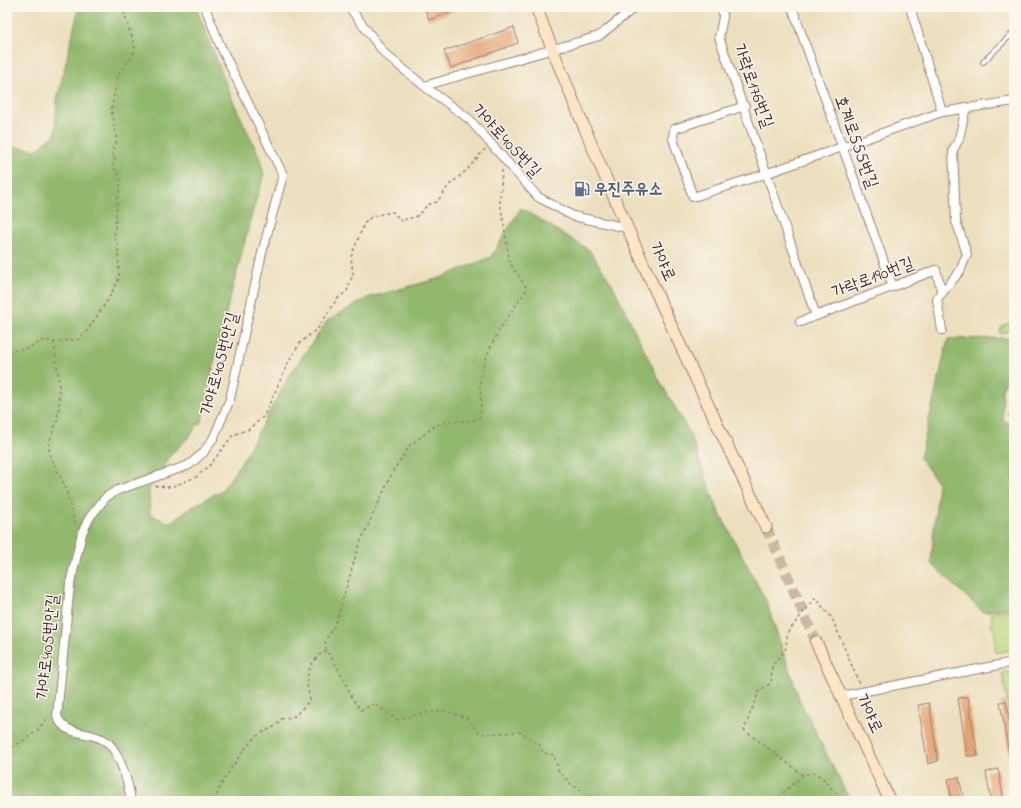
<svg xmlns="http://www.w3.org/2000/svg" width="1021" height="808" font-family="'Indie Flower','Poor Story',sans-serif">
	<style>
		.green { fill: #b7d77e; stroke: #807b54 }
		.forest { fill: #91b86d; stroke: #6e6c4c }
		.building { fill: #e5a375 }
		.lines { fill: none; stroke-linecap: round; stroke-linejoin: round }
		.secondary-tunnel { stroke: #ccb9a0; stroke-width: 11; stroke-dasharray: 11 5.5; stroke-linecap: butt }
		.lane-casing { stroke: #9b7f74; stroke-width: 6 }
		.street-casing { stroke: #9b7f74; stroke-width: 10 }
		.secondary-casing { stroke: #9b7f74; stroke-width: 13 }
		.path { stroke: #9b7f74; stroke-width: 1.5; stroke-dasharray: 3 3; stroke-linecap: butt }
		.lane { stroke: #fff; stroke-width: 4 }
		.street { stroke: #fff; stroke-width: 8 }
		.secondary { stroke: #fde5c5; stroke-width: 11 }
		.labels { text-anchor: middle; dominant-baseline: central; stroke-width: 3; stroke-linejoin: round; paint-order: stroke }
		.street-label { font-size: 17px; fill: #4a1f2b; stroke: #fbf7ec }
		.service-label { font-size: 17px; font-weight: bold; fill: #4e5e75; stroke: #fbf7ec; text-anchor: start }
	</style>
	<rect width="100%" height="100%" fill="#fbf7ec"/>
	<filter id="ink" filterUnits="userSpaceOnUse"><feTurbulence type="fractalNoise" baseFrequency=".025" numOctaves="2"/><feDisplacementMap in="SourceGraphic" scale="8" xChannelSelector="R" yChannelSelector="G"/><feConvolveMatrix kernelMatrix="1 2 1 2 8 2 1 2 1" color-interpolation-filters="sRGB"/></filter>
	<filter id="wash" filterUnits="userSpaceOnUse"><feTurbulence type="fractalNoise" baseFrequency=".012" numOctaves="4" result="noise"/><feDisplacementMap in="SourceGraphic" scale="16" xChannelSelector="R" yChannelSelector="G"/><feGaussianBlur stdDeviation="0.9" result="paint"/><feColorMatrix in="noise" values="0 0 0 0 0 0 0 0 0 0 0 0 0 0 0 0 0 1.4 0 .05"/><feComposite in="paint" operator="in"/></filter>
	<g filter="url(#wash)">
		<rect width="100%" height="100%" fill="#ecdfbd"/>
		<path class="green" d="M1014,322V329L1000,334V330L1004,325Z
			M1010,389L1014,395V418L1007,413L1011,407L1008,395Z
			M1014,609V650L995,653V633L991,624L992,616L991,613Z
			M1014,671V737L1002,673Z"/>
		<path class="forest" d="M79,7H196L232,99L259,156L264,175L253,210L219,340L202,420L188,438L171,454L149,489L150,514L169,523L190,508L222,490L243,460L289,376L327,321L367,298L440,278L491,257L521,208L589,250L612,284L656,374L689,432L717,508L766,601L800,701L850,801H7V146L36,150L55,135L57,100Z
			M1014,338V366L1002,389L1003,420L1014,426V607L983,612L931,563L938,483L920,458L948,339Z"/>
		<g id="blocks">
			<path class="building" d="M424,7H462V8L429,20Z
				M514,27L518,43L451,68L444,51Z
				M968,697L978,756H967L958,698Z
				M1006,701L1014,742V760H1010L1000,702Z
				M929,703L938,761L928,764L918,705Z
				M998,769L1004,801H991L986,772Z
				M959,777L964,801H952L948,779Z"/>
		</g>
	</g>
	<g filter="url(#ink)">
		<use href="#blocks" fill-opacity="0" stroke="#9b7f74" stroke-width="1"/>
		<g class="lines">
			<path class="secondary-tunnel" d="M766,527L816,642"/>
			<defs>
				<path id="lane" d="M983,62L1014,32"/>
				<path id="street" d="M349,7L385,54L424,86L469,119L538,197L573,216L627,228
					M722,7L723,17L719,37L816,316
					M792,7L893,287
					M910,7L942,112
					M424,86L599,36L635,7
					M745,106L674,129L673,139L693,197L768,173L942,112L1014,101
					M800,322L936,270L942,293
					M942,330L937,299L960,271L967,254L956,221L953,150L959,139L966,107
					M841,696L1014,662
					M131,801C129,785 119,748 104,740C87,730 65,737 57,716L70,584L82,533L90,517L106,497L118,490L189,465L203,453L214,437L230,399L262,253L283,175L220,45L205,7"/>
				<path id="secondary" d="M536,7C604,184 684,356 766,527
					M816,642L890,801"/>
			</defs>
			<use href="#lane" class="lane-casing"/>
			<use href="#street" class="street-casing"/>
			<use href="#secondary" class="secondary-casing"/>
			<path class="path" d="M502,170L500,201L510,263L527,289C508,317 488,342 481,376C478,390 484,405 479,418L473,421L445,422L435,426L410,445L393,471L359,545L335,625L326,639L325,645L327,651L343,677L352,698L361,710L374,704L398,720C407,717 436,709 445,711C452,712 458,716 466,717L480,734L521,732L539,744L543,753L554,755L559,772L572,785L599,801
				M54,342L59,384V407L57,421L49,443V454L65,486L76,527
				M7,351L25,349L45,340L54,342L79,339L87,331L109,298L119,278L118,246L114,237L118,196L121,182L118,173L112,166L115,161L112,151L117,141L111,109L119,73L131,58L135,50L132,37L122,7
				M155,486L171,487L196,477L210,465L233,435L249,429L264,416L289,361L300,343L318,328L337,299L347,291L353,274L351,257L364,224L372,216L393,212L402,222C407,217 411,219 417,216C426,210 422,205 437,202L449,185L466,171L485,149
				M7,751L37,731L48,717
				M803,775L744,730L759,691L771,683L772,666L786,648L787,633L815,598L832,618L859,683
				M214,801C219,785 243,748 256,737C266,728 272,732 281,719L295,716L309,701C310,693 306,686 307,679C308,668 316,654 327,651
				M774,801L803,775L814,773L822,777L843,801"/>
			<use href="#lane" class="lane"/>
			<use href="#street" class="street"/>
			<use href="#secondary" class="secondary"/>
		</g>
	</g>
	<defs>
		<symbol id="fuel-bare" viewBox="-9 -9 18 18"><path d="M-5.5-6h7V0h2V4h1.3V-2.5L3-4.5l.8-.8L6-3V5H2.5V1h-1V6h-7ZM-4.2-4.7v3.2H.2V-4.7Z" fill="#5c6f8a" stroke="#fbf7ec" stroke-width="2.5" paint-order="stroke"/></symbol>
	</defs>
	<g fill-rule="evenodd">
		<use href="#fuel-bare" x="571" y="178" width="22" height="22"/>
	</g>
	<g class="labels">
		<g class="street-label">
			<text transform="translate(753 86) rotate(70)">가락로176번길</text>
			<text transform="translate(506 141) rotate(47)">가야로405번길</text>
			<text transform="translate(856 142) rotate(70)">호계로555번길</text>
			<text transform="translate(662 262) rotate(66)">가야로</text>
			<text transform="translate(873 278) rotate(-21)">가락로190번길</text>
			<text transform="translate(220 364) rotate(-75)">가야로405번안길</text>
			<text transform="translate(48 647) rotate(-84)">가야로405번안길</text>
			<text transform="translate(869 714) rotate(65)">가야로</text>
		</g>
		<g class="service-label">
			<text x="594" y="189">우진주유소</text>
		</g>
	</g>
	<rect width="1021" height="808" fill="none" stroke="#fbf7ec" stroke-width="24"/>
</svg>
